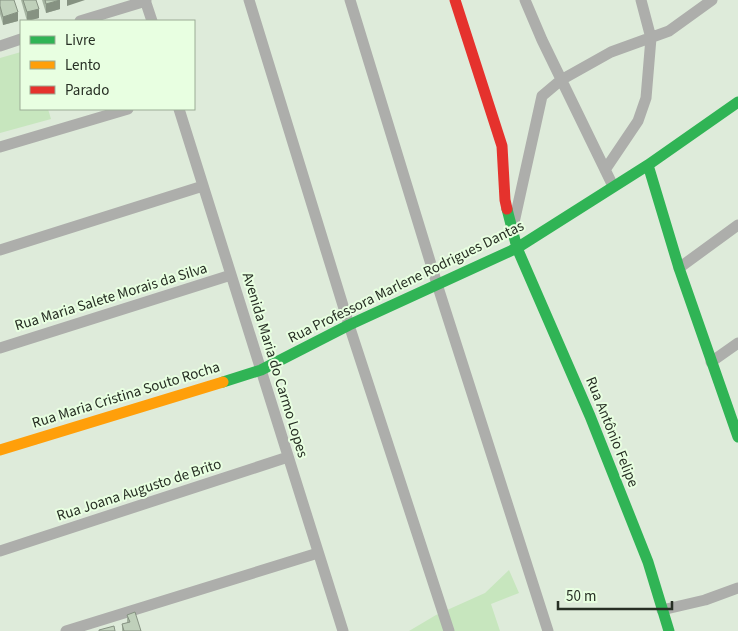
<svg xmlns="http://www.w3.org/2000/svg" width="738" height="631" font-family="'Source Sans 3',sans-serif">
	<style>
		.green { fill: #c7e6be }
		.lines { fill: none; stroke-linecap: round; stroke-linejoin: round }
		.street { stroke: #adaeab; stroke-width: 11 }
		.fast { stroke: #30b455; stroke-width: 11 }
		.slow { stroke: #ff9f0a; stroke-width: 11 }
		.jam { stroke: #e5322d; stroke-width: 11 }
		.wall { fill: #a4b3a0 }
		.shaded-wall { fill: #869282 }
		.building { fill: #bfd0ba; stroke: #869282 }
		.labels { text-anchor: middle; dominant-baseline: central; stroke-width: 4; stroke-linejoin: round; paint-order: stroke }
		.street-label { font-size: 15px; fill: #272f24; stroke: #e8ffe1 }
	</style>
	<rect width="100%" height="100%" fill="#deebda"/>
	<path class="green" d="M21,52V109H48L51,119L0,133V58Z
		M509,570L519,593L491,604L500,631H409L436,615L485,593Z"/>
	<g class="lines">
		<path class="street" d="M145,0L152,21
			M249,0L349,325L449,631
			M350,0L437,284L548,631
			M525,0L542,40L613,186
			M80,21L146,1
			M0,46L21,39
			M179,109L343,631
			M0,147L128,109
			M605,170L638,121L646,98L651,38L641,0
			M513,227L542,96L561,80L611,52L669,31L712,0
			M0,250L203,186
			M679,268L738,225
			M0,348L231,275
			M711,362L738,343
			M0,551L288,457
			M662,610L705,600L738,588
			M66,631L318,553"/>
		<path class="fast" d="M648,165L679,268L738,437
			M507,209L517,248L590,416L648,562L669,631
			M223,382L261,370L349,325L517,248L648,165L738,102"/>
		<path class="slow" d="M0,450L223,382"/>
		<path class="jam" d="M455,0L502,146L505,200L507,209"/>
	</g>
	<path class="wall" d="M0,0L18,21L3,25L0,14Z
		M21,0H36L39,18L27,21Z
		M42,0H60V9L46,13Z
		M127,615L141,631H122V624L127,623Z"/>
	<path class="shaded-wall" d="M60,0V9L46,13V4Z
		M67,0H85L67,6Z
		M39,9V18L27,21V12Z
		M18,12V21L3,25V17Z"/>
	<path class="building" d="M0,0H14L18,12L3,17L0,6Z
		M23,0H36L39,9L27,12Z
		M45,0H60L46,4Z
		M135,612L141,631H124L122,624L130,622L127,615Z
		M114,626L115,631H99V630Z"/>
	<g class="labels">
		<g class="street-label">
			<text transform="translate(406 282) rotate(-26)">Rua Professora Marlene Rodrigues Dantas</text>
			<text transform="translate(111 297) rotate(-17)">Rua Maria Salete Morais da Silva</text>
			<text transform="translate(275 365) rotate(73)">Avenida Maria do Carmo Lopes</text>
			<text transform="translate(126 395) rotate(-17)">Rua Maria Cristina Souto Rocha</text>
			<text transform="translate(612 432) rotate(68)">Rua Antônio Felipe</text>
			<text transform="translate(139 490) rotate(-18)">Rua Joana Augusto de Brito</text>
		</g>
	</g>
	<rect x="20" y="20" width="175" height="90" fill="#e8ffe1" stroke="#9bac95"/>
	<rect x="30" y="36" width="25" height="8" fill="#30b455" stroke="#9bac95"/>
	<text x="65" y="45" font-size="15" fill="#272f24">Livre</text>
	<rect x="30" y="61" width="25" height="8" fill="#ff9f0a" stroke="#9bac95"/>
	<text x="65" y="70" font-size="15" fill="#272f24">Lento</text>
	<rect x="30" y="86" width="25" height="8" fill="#e5322d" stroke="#9bac95"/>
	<text x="65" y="95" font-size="15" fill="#272f24">Parado</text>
	<path d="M558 601v8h114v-8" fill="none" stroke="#272f24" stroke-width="2.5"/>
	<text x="566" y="601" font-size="15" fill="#272f24" stroke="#e8ffe1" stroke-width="4" paint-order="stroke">50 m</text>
</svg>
